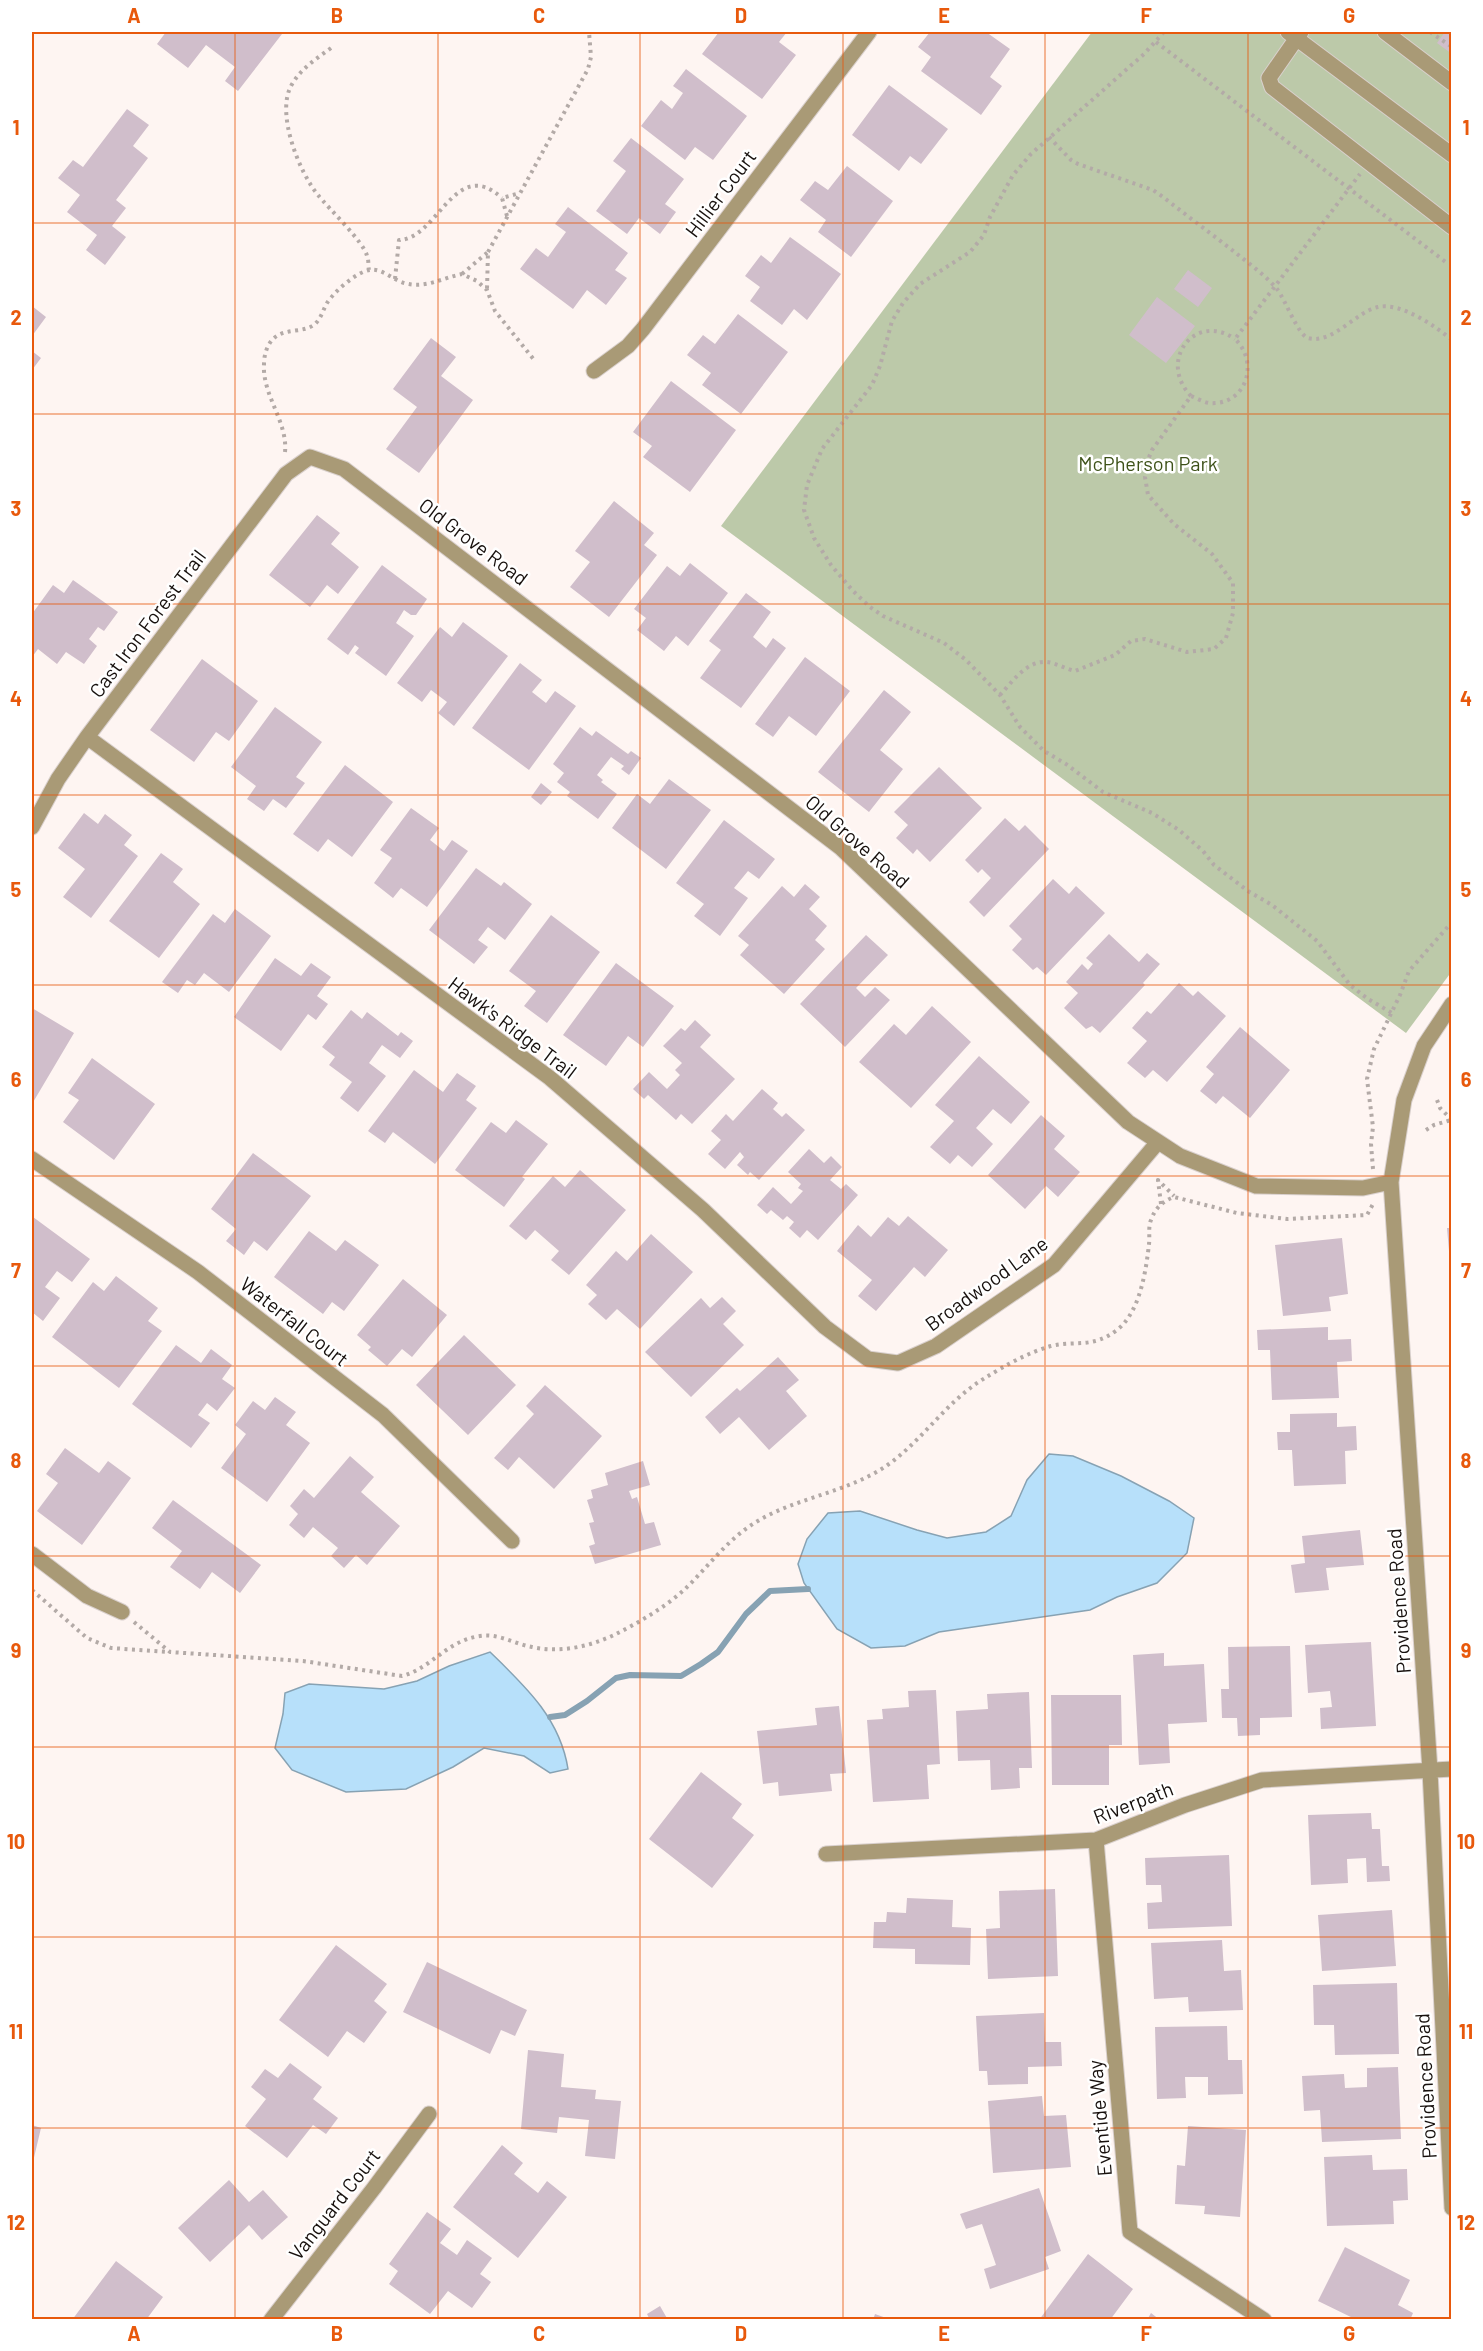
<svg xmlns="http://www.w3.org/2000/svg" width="1483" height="2351" font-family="Barlow,sans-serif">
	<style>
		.green { fill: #bcc9a9 }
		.water { fill: #b7e0fa; stroke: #87a2b3; stroke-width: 1.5 }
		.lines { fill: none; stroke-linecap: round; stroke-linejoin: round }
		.stream { stroke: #87a2b3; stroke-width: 6 }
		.building { fill: #d0becb }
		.minor-casing { stroke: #d9d0cd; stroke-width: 17 }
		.path { stroke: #b3aaa7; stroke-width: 4; stroke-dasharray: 3 4.5; stroke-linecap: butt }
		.minor { stroke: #a99a76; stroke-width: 15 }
		.grid { fill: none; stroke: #e8590c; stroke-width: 1.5; stroke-opacity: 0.55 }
		.labels { text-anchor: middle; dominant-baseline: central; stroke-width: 5; stroke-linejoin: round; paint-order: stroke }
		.street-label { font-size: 20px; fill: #17100d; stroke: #fff }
		.park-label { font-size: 20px; fill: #3d5118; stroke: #fff }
		.neatline { fill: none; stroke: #e8590c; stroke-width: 2 }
		.grid-label { font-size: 20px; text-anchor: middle; font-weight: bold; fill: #e8590c }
	</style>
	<rect width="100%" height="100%" fill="#fef5f2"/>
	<path class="green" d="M1092,32H1451L1452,971L1406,1033L721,526Z"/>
	<path class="water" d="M1049,1454L1073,1456L1121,1476L1169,1501L1194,1518L1187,1553L1157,1583L1117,1597L1090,1610L939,1632L905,1646L871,1648L837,1629L804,1583L798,1564L807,1539L828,1513L860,1511L917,1530L947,1538L986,1532L1011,1516L1027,1480Z
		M490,1652C525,1686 560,1718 568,1769L550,1773L524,1756L484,1748L453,1767L406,1789L346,1792L292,1770L275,1748L283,1714L285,1693L309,1684L384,1689L417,1681L449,1666Z"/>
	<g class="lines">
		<path class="stream" d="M550,1717L565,1715L587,1701L616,1678L630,1675L681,1676L701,1664L718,1652L746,1614L770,1591L808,1589"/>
	</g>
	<path class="building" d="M166,32H279L282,34L238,91L225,81L235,67L206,45L188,68L157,44Z
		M719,32H787L779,42L796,55L762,99L702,54Z
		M930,32H986L1010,49L990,77L1002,86L981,115L921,71L931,57L918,47Z
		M1445,32H1452V54L1437,43Z
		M686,69L747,116L713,160L695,147L685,160L641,126L661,100L672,109L683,93L673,86Z
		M889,85L948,129L921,164L910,156L899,171L852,135Z
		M127,109L149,125L133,146L148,158L116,200L126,208L112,226L126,237L105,265L86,250L97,235L67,212L80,195L58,178L73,160L83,167Z
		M631,138L684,179L665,204L676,212L660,234L639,218L627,234L596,211L626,171L613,161Z
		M847,166L893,201L851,257L818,232L826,220L800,200L815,181L828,190Z
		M568,207L628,253L615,270L627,278L606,305L587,290L573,309L520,269L536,248L548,257L566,232L555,224Z
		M790,237L841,274L807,320L794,309L782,325L750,301L760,287L745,276L761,255L771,263Z
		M1188,270L1212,288L1198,307L1174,289Z
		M1157,297L1195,326L1166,363L1129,335Z
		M32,306L46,317L32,336Z
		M738,314L788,352L741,414L702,385L711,373L687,355L703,335L715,344Z
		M431,338L456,357L441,376L473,400L419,473L386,449L417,407L393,389Z
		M32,351L41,358L32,370Z
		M671,381L736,430L690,492L643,457L652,446L633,432Z
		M614,501L654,533L644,545L657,555L609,617L570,587L590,562L575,551Z
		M317,515L340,533L331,544L359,567L338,594L327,585L310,607L269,575Z
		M690,563L728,593L688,646L676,636L664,651L637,630L646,618L634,609L667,566L680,576Z
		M382,565L427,599L416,615H411L404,610L396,623L414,636L386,676L355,653L359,648L355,645L348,655L327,639Z
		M73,580L118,612L104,631L98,627L89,639L97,646L84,664L66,652L57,664L38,649L32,657V614L53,585L64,593Z
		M746,593L771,612L753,637L766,648L773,638L786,648L741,708L700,678L721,650L709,641Z
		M463,622L508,656L454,726L438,713L447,702L431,690L422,702L397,683L440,627L452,637Z
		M805,657L850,691L816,736L789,716L773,737L755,724Z
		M202,659L258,701L229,741L216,732L194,762L150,730Z
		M520,663L542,680L532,692L546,703L555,691L576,706L529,770L472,728Z
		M884,690L911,712L880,750L903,769L869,812L818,772Z
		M275,707L322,742L296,777L305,783L286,808L273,799L264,811L247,799L256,786L231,767Z
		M580,727L592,736L596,731L628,754L631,751L641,758L629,775L621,769L624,766L611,757L597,775L603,780L601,782L617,794L598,819L567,796L570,792L557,782L564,773L553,764Z
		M345,765L393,802L352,857L328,839L318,852L293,834Z
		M939,767L982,808L930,862L917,849L913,854L896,838L908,825L894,812Z
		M669,779L711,810L666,869L612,828L637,794L650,804Z
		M541,783L552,792L541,805L531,797Z
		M411,808L439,828L430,840L444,851L452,840L468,851L427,907L401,888L393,898L374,883L392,858L380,850Z
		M84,813L98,824L105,814L132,835L124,845L138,856L91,918L63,897L85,869L58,848Z
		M1005,818L1019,831L1025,825L1049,849L984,917L969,902L991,878L982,869L978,873L965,860Z
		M724,820L775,859L759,879L748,871L734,888L748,898L720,936L694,916L704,904L676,883Z
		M161,853L183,869L173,882L200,904L159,958L109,921Z
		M476,868L501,886L504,882L532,904L505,940L488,927L478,940L488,947L474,964L429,930Z
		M1053,879L1069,894L1076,886L1105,913L1046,975L1037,967L1033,970L1012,950L1022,939L1009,926Z
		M805,884L820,897L809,909L827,926L815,940L825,949L784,994L740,955L749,945L738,936L782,886L794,897Z
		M235,909L271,936L229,992L204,973L195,985L187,980L178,993L162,982L213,914L225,923Z
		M551,915L600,952L547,1023L524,1006L536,991L509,971Z
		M1109,934L1139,962L1147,953L1160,964L1143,983L1145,985L1100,1033L1092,1026L1086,1029L1064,1008L1078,993L1066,982L1082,964L1088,970L1093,964L1086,958Z
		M866,935L888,955L856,988L865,997L875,987L890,1000L845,1047L800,1004Z
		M275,958L301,976L311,963L331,977L317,996L328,1004L316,1020L308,1014L281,1051L234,1017Z
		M616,963L674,1006L643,1047L628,1036L606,1066L563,1035Z
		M1179,983L1193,996L1198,991L1226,1016L1167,1082L1153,1070L1145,1078L1127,1063L1147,1041L1132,1028L1147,1011L1151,1014Z
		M932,1006L971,1042L911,1108L859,1062L894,1024L906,1035Z
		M32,1008L74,1033L32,1104Z
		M351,1010L362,1019L367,1012L398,1036L401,1032L413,1041L400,1058L382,1045L369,1063L386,1076L358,1112L340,1098L352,1082L329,1065L335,1057L322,1047Z
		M695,1020L711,1035L700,1047L735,1079L692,1124L681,1114L676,1120L648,1095L644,1099L633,1089L649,1072L667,1089L680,1075L675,1070L682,1063L663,1046L681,1028L685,1031Z
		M1240,1027L1290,1070L1250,1118L1223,1096L1216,1104L1200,1091L1214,1074L1206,1067Z
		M979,1056L1030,1102L1011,1124L993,1109L976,1128L993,1144L972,1167L958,1155L950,1164L930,1147L954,1121L935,1105Z
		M92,1058L155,1104L114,1160L63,1122L79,1100L68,1093Z
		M414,1070L443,1092L457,1073L476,1086L466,1100L477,1108L435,1164L393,1132L385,1143L368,1131Z
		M762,1089L778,1103L773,1109L782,1117L786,1113L805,1130L759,1180L750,1172L748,1175L737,1165L744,1157L740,1152L725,1169L708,1154L721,1140L711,1131L726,1114L733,1121Z
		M1041,1115L1065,1136L1054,1149L1080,1172L1058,1197L1046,1186L1025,1209L988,1175Z
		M516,1120L548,1144L522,1177L525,1179L504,1207L455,1170L491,1122L506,1133Z
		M809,1149L824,1163L831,1156L842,1167L830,1180L841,1189L846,1184L858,1195L818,1240L807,1230L800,1238L789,1228L794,1222L787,1216L783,1220L771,1210L767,1214L757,1205L773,1187L791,1204L803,1191L798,1188L801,1184L788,1172Z
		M253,1153L311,1196L267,1251L254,1241L244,1255L226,1241L236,1229L211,1209Z
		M580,1170L626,1210L569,1275L551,1260L559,1251L535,1230L526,1240L509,1226L553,1176L565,1187Z
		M908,1216L948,1250L925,1277L914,1267L876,1311L858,1296L872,1280L837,1251L858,1225L871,1237L888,1217L899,1226Z
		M33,1217L90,1259L72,1282L57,1271L45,1287L60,1298L43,1321L32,1312Z
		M1447,1228H1452V1251H1449Z
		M309,1231L336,1251L345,1240L379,1265L344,1311L332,1302L323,1314L274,1277Z
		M651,1234L693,1272L640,1329L617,1309L606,1320L588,1304L597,1295L586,1285L616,1251L627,1261Z
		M1342,1238L1348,1294L1329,1297L1331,1311L1283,1316L1275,1245Z
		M116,1276L158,1308L148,1321L162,1331L119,1388L52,1337L93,1282L104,1291Z
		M403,1279L447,1315L412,1357L402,1349L387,1366L368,1350L371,1347L357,1335Z
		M722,1297L736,1311L723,1324L744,1345L691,1397L645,1352L701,1298L710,1308Z
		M1328,1327V1340L1351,1339L1352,1361L1337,1362L1339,1398L1272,1400L1270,1350H1258L1257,1330Z
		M464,1335L516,1385L468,1435L416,1385Z
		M176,1345L201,1363L211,1349L232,1365L222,1379L235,1388L217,1411L207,1403L198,1415L210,1423L191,1448L132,1404Z
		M778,1357L799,1380L786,1391L807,1416L769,1450L739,1417L720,1434L705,1417L737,1388L740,1391Z
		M545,1385L602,1436L554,1489L519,1457L508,1470L494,1458L534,1414L526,1406Z
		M275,1397L296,1412L286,1425L310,1443L267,1502L221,1468L246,1434L235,1425L253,1401L265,1410Z
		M1337,1413V1427L1356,1426L1357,1450L1345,1451L1346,1484L1294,1486L1292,1450H1278L1277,1432H1290V1414Z
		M65,1448L99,1473L108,1461L131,1478L82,1545L37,1511L58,1483L46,1474Z
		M350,1456L374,1477L361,1492L400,1526L367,1565L356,1555L344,1568L331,1556L338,1548L313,1527L304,1538L289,1525L298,1514L290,1506L304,1489L314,1498Z
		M643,1461L650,1485L629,1491L632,1499L637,1497L645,1524L654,1522L661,1545L595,1564L589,1546L595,1544L589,1523L594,1522L587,1500L593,1498L591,1490L608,1485L605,1473Z
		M173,1500L261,1565L240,1593L212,1572L200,1589L170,1567L182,1551L152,1528Z
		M1360,1530L1364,1565L1326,1568L1329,1590L1295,1593L1291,1565L1305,1563L1302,1536Z
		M1371,1642L1376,1726L1321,1729L1320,1708L1332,1707L1330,1691L1308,1693L1305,1645Z
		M1290,1646L1292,1717L1260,1718V1735L1238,1736L1237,1718H1222L1221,1689H1229L1228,1647Z
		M1164,1653V1666L1204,1664L1207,1722L1168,1724L1170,1763L1139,1765L1133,1655Z
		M936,1690L940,1764L927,1765L929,1799L873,1802L867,1720L883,1719L882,1709L909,1707L908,1691Z
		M1029,1692L1032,1768H1019L1020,1788L991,1790L990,1760L958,1761L956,1711L988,1709L987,1694Z
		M1051,1695H1121L1122,1745H1109V1785H1052Z
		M839,1706L846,1773L830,1774L832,1791L779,1796L778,1782L763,1784L757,1731L817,1725L815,1708Z
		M701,1772L742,1804L732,1818L754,1835L712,1888L649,1839Z
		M1371,1813L1372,1829H1380L1382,1866H1389L1390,1881L1367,1882L1366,1858L1347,1859L1348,1883L1311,1885L1308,1815Z
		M1229,1855L1232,1926L1148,1929L1147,1903L1162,1902L1161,1885H1146L1145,1858Z
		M1055,1889L1058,1976L988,1979L986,1929L1000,1928L999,1891Z
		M907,1898L953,1900L952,1927L971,1928L970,1965L915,1964V1949L873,1948L874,1922H886L887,1912L906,1913Z
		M1392,1910L1396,1966L1322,1971L1318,1915Z
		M1222,1940L1224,1971L1241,1970L1243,2010L1189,2012L1188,1997L1154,1999L1151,1943Z
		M336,1945L387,1984L374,2001L387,2012L364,2043L347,2031L328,2057L279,2020Z
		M427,1962L527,2010L515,2036L501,2030L490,2054L403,2012Z
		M1397,1983L1399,2054L1335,2055L1334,2025H1314L1313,1985Z
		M1044,2013L1045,2042H1061L1062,2066L1028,2067V2084L988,2085L987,2071H979L976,2016Z
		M1227,2026L1228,2060H1242L1243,2094L1208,2095V2077H1185L1186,2098L1157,2099L1155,2027Z
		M528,2050L564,2054L561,2087L596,2090L595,2099L621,2101L615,2159L585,2156L589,2120L559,2117L557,2133L521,2129Z
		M290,2063L322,2087L313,2099L338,2118L326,2134L313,2125L287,2158L245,2126L266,2099L251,2087L265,2069L278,2078Z
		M1398,2067L1401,2139L1322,2142L1320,2110L1304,2111L1302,2076L1344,2074L1345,2088L1367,2087V2068Z
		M1042,2096L1044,2116L1066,2115L1071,2167L993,2173L988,2101Z
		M32,2125L41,2128L32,2166Z
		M1188,2126L1246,2130L1240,2217L1204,2214L1205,2206L1175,2204L1177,2165L1185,2166Z
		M502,2145L523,2163L514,2174L538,2193L547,2181L567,2197L518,2258L453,2207Z
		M1372,2155L1373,2170L1407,2169L1408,2200L1393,2201L1394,2224L1327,2226L1324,2157Z
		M229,2180L249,2202L263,2190L288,2217L262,2240L249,2225L210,2262L178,2228Z
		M1039,2188L1061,2251L1045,2257L1049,2269L990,2289L984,2269L996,2265L982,2224L966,2229L960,2214Z
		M427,2212L451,2229L440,2243L457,2255L467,2240L492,2258L480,2274L491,2282L472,2308L448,2291L430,2314L389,2284L398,2271L389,2264Z
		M1345,2247L1410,2280L1398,2305L1413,2313L1410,2320H1357L1318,2301Z
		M1088,2254L1133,2289L1110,2320H1039Z
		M116,2261L163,2297L146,2320H72Z
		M660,2306L668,2320H650L647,2314Z
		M1151,2313L1160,2320H1147Z
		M875,2314L889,2319V2320H873Z"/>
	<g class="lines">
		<defs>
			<path id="minor" d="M1288,32L1452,155
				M1301,32L1269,78L1272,87L1452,227
				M1385,32L1452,83
				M594,371L628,346L643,329L869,32
				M87,737L550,1078L703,1210L825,1327L868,1359L898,1363L936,1346L1054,1265L1158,1142
				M32,827L58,779L87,737L286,474L310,457L344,469L841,848L1128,1122L1180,1156L1256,1186L1363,1188L1391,1182
				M1452,1004L1424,1046L1404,1100L1391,1182L1430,1771L1452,2208
				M32,1159L198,1272L383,1415L512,1541
				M32,1554L87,1596L122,1612
				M1096,1840L1130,2232L1264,2320
				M826,1854L1096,1840L1185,1805L1262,1780L1452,1769
				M271,2320L374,2188L429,2114"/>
		</defs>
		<use href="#minor" class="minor-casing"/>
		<path class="path" d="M1164,32L1144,54L1031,154L1013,175L990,217L984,235L970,252L920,284L903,303L892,321L880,366L872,385L822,449L807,485L804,510L814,538L831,565L853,591L870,607L883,616L944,643L966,660L1000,695L1020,727L1044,751L1066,764L1103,792L1152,813L1179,830L1203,851L1214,865L1248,891L1272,905L1317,941L1350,985L1368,999L1392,1013
			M1430,32L1452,47
			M1156,42L1447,263
			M331,48C316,59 300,69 291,86C276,114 299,172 318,195C329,209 364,242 367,256C369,260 368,266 369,270
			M1049,137L1071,160L1078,164L1153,190L1163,197C1186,215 1209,232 1232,250C1247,262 1264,274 1277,289C1285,299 1298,335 1308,338C1332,345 1357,311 1378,307C1401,302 1435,326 1452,340
			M507,216L502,198L520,193
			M488,252L588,69L591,57L589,32
			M462,274L488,252L487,289
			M395,279L399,240C438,239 455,155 502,198
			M1191,396C1157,361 1195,311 1235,339
			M285,452C288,422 262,395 264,364C264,355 267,345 273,339C285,327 305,334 316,323C321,318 323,310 327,303C334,292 356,272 370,270C382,268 393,280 404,283C425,289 442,278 462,274L477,281L487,290L495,311L535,361
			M1000,695C1012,682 1027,660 1047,662C1056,663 1066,669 1075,671L1115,655L1131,641L1145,639L1187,652L1214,649L1226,638L1233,613V583L1212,554L1174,524L1148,495L1145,477L1147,462L1152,450L1191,396C1196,398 1203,402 1209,403C1246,406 1260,363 1235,339L1360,174
			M1437,1100L1440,1108L1452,1120
			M1426,1130L1434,1125L1451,1120
			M1373,1169L1371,1144L1373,1127L1367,1079L1374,1049L1400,995L1409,971L1452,922
			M1161,1204L1158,1180L1174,1196
			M32,1590L87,1638L111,1648L169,1652
			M134,1622L170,1652L303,1661L402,1676C432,1668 446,1641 480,1636C498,1633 515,1644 532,1647C560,1653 588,1647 614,1635C638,1623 664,1608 684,1590C704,1571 721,1548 743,1531C780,1502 828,1497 869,1476C915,1454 941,1404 985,1378C1004,1366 1029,1352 1051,1346C1076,1340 1092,1349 1117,1330C1140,1312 1146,1271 1149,1244C1150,1236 1148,1227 1151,1220C1155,1208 1163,1201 1174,1197L1237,1213L1287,1219L1367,1215L1373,1204"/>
		<use href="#minor" class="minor"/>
	</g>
	<path class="grid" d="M235,32V2320M438,32V2320M640,32V2320M843,32V2320M1045,32V2320M1248,32V2320M32,223H1452M32,414H1452M32,604H1452M32,795H1452M32,985H1452M32,1176H1452M32,1366H1452M32,1556H1452M32,1747H1452M32,1937H1452M32,2128H1452"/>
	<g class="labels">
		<g class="street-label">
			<text transform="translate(720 193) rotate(-53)">Hillier Court</text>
			<text transform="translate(474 541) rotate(37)">Old Grove Road</text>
			<text transform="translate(147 623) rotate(-53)">Cast Iron Forest Trail</text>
			<text transform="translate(858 841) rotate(41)">Old Grove Road</text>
			<text transform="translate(513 1027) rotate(37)">Hawk's Ridge Trail</text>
			<text transform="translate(986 1283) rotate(-36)">Broadwood Lane</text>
			<text transform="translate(295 1321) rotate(38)">Waterfall Court</text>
			<text transform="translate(1398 1601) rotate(-94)">Providence Road</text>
			<text transform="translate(1133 1802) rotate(-21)">Riverpath</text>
			<text transform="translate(1425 2086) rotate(-93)">Providence Road</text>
			<text transform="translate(1099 2118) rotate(-95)">Eventide Way</text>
			<text transform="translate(334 2204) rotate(-52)">Vanguard Court</text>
		</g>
		<g class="park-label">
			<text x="1148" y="463">McPherson Park</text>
		</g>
	</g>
	<rect width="1483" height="2351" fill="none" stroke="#ffffff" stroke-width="66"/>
	<rect x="33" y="33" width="1417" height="2285" class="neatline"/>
	<g class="grid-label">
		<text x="134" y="23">A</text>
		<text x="337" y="23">B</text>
		<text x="539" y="23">C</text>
		<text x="741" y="23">D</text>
		<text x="944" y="23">E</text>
		<text x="1146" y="23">F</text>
		<text x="1349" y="23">G</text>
		<text x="16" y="135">1</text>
		<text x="1466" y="135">1</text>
		<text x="16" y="325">2</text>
		<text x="1466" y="325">2</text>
		<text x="16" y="516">3</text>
		<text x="1466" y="516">3</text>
		<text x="16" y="706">4</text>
		<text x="1466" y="706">4</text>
		<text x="16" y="897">5</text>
		<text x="1466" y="897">5</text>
		<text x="16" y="1087">6</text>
		<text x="1466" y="1087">6</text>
		<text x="16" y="1278">7</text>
		<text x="1466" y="1278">7</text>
		<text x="16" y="1468">8</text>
		<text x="1466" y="1468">8</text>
		<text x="16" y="1658">9</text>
		<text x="1466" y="1658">9</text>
		<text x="16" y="1849">10</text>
		<text x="1466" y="1849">10</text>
		<text x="16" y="2039">11</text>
		<text x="1466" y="2039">11</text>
		<text x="16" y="2230">12</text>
		<text x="1466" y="2230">12</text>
		<text x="134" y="2341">A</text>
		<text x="337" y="2341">B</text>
		<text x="539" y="2341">C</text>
		<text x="741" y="2341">D</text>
		<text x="944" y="2341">E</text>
		<text x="1146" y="2341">F</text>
		<text x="1349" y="2341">G</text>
	</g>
</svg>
